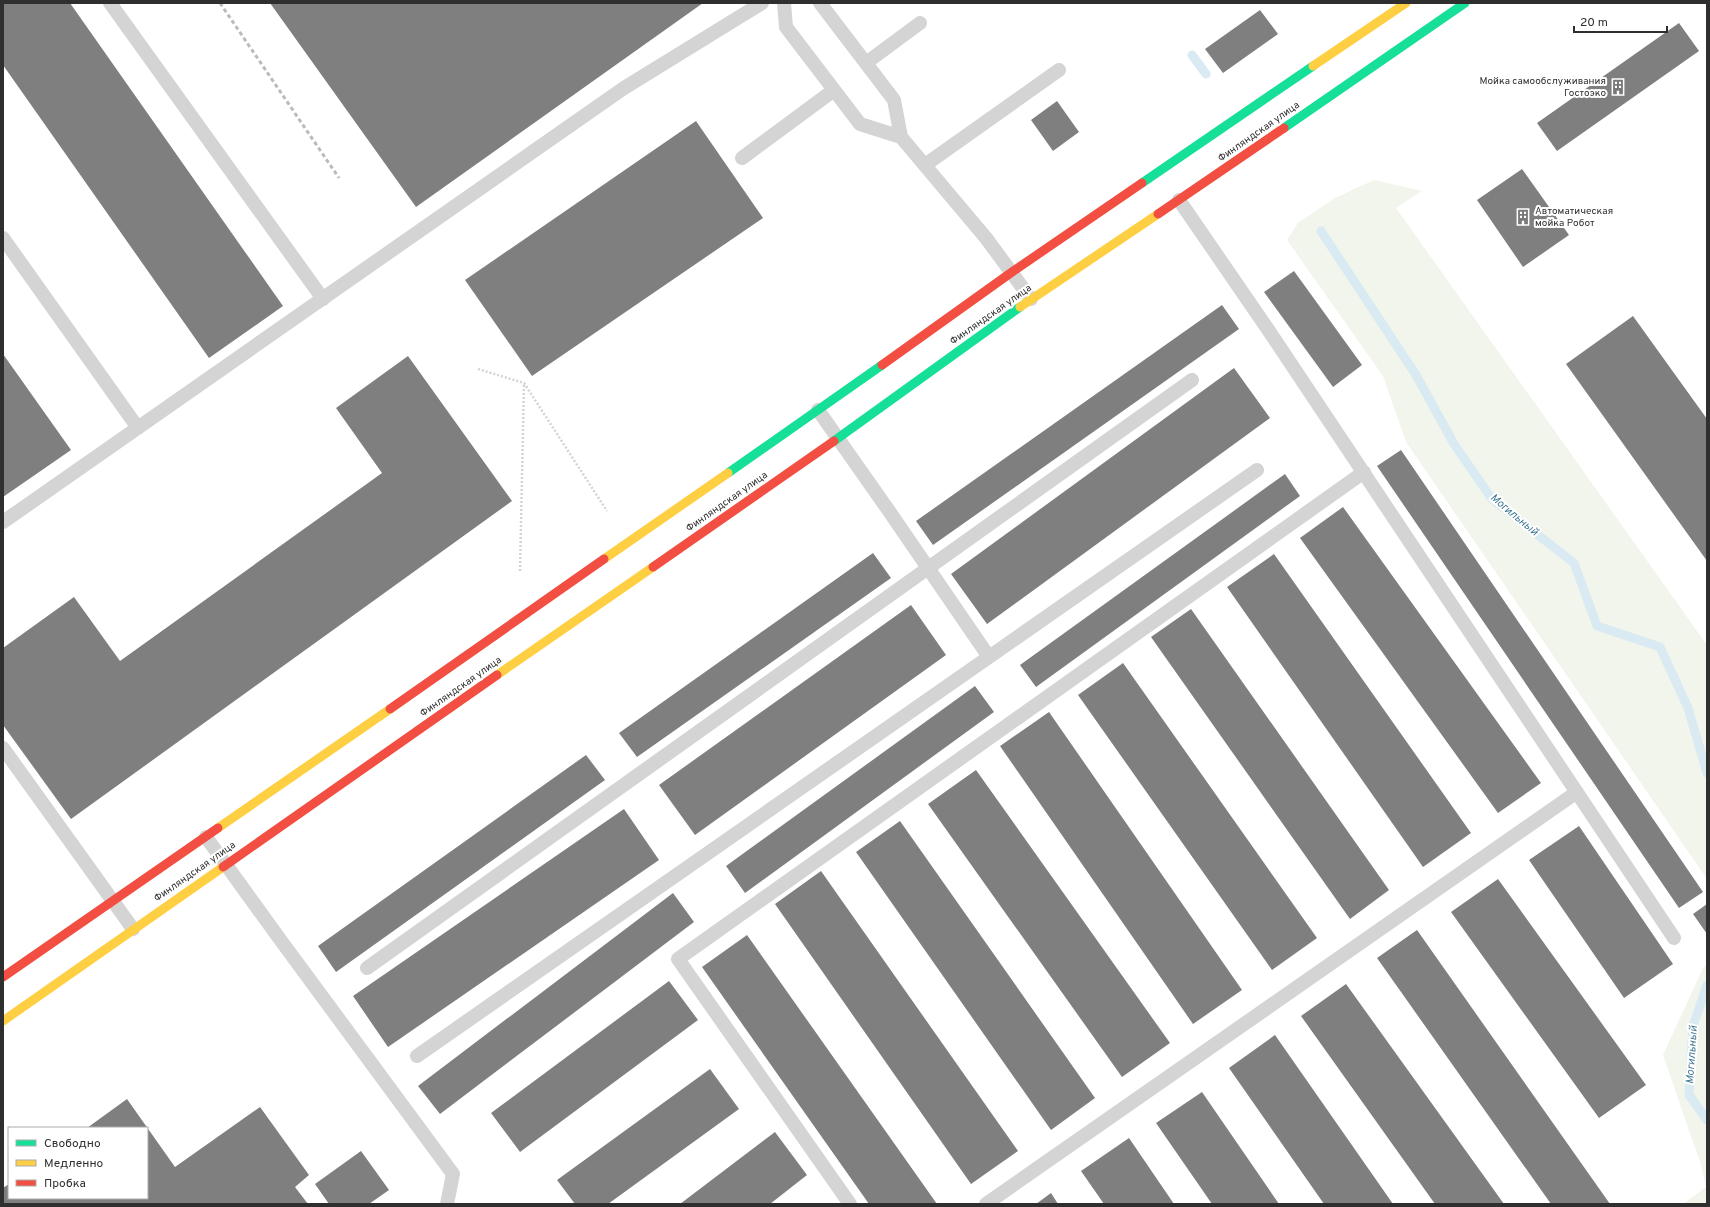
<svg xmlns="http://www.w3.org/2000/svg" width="1710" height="1207" font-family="Overpass,sans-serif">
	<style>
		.green { fill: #f1f5ec }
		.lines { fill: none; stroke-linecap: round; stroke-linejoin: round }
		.stream { stroke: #d9eaf2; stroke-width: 9 }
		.building { fill: #7f7f7f }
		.path { stroke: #d4d4d4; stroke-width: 2.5; stroke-dasharray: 2 2; stroke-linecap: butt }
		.lane { stroke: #d4d4d4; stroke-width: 14 }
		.fast { stroke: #16e098; stroke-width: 9 }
		.slow { stroke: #ffcf43; stroke-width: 9 }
		.jam { stroke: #f24e42; stroke-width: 9 }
		.rail { stroke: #bbb; stroke-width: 3; stroke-dasharray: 4 3; stroke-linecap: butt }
		.labels { text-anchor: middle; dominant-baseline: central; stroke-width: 4; stroke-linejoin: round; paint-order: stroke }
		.poi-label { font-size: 10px; fill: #2f2f2f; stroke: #fff; text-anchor: end }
		.street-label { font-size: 10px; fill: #2f2f2f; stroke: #fff }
		.water-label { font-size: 11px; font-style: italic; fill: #3d7692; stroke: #fff }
	</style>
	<rect width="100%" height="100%" fill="#fff"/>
	<path class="green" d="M1374,180L1422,191L1396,208L1707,645V879L1406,442L1383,376L1287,240L1298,223L1335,198Z
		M1707,965V1204H1683L1706,1187L1701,1165L1663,1055L1703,968Z"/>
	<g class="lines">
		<path class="stream" d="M1192,55L1206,74
			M1321,231L1416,375L1454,444L1492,499L1574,563L1597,626L1660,647L1688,708L1707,773
			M1707,985L1693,1026L1689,1095L1707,1120"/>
	</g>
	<path class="building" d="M3,3H70L283,306L209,358L3,65Z
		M270,3H703L416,207Z
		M1260,10L1278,34L1223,73L1205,49Z
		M1679,23L1699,51L1557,151L1537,123Z
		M1057,101L1079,132L1053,151L1031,120Z
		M696,121L763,218L532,376L465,280Z
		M1522,169L1569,235L1523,267L1477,200Z
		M1294,271L1362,365L1333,387L1264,292Z
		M1222,305L1239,329L933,545L916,521Z
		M1633,316L1707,419V561L1566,364Z
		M3,354L71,450L3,497Z
		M408,356L512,501L71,819L3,725V648L74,597L120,661L382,473L336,408Z
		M1234,368L1270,418L987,624L951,574Z
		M1401,450L1703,892L1679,908L1377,466Z
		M1285,474L1300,496L1036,687L1020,665Z
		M1343,507L1541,783L1498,813L1300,538Z
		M873,553L891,578L637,757L619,733Z
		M1274,554L1471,833L1423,867L1227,587Z
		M911,605L946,655L695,835L659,785Z
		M1191,609L1389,890L1350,919L1151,637Z
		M1123,663L1317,938L1272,970L1078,695Z
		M975,686L994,712L745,893L726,866Z
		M1049,712L1242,990L1193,1024L1000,746Z
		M586,755L605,780L336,972L318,946Z
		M976,770L1170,1043L1122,1077L928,804Z
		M624,809L659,860L388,1047L353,996Z
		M900,821L1095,1098L1051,1130L856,852Z
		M1579,826L1673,964L1624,998L1529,860Z
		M821,871L1018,1151L971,1184L775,904Z
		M1498,879L1646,1085L1599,1118L1451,912Z
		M673,893L694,922L440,1114L418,1086Z
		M1707,904V934L1693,914Z
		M1417,930L1610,1204H1551L1377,958Z
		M747,935L937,1204H869L702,967Z
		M669,981L698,1020L520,1152L491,1113Z
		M1346,984L1504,1204H1435L1301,1016Z
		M1275,1035L1393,1204H1324L1229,1068Z
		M710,1069L739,1109L608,1204H575L557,1180Z
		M1202,1092L1279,1204H1212L1156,1123Z
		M127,1099L175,1167L260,1107L309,1175L295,1187L308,1204H3V1188L9,1184V1198H147V1128H87Z
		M775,1132L807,1175L770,1204H680Z
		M1129,1138L1174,1204H1104L1081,1171Z
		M361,1151L389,1190L369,1204H329L315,1184Z
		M1051,1193L1058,1204H1036Z"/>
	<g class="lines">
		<path class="path" d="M478,369L524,383L607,511
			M520,571L524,384"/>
		<path class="lane" d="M110,3L323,299
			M784,3L786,27L860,124L901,137
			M820,3L894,100L901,137L986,238L1031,299
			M866,63L920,23
			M742,158L834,90
			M925,165L1059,70
			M1179,200L1267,328L1674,938
			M3,238L138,428
			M818,410L889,511L989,657
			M3,522L624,88L762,3
			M3,748L133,929
			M206,837L279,938L453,1174L447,1204
			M367,968L1192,380
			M417,1056L1257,470
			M850,1204L678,959L1364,472
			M986,1204L1577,792"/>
		<path class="fast" d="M1284,128L1465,3
			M1142,183L1313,66
			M834,441L1020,307
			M728,473L882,365"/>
		<path class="slow" d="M1313,66L1406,3
			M1020,307L1158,214
			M604,559L728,473
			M497,675L653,567
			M218,828L390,709
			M3,1021L223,867"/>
		<path class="jam" d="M1158,214L1284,128
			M882,365L1012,272L1142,183
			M653,567L834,441
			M390,709L604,559
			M223,867L497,675
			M3,977L218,828"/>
		<path class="rail" d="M220,3L339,178"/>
	</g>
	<defs>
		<symbol id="building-bare" viewBox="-9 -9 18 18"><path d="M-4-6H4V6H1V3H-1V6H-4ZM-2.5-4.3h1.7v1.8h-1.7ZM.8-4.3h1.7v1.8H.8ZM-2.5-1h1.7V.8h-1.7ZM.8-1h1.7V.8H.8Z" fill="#787878" stroke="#fff" stroke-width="2.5" paint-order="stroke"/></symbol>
	</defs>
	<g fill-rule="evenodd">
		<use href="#building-bare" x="1607" y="76" width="22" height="22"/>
		<use href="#building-bare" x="1512" y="206" width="22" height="22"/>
	</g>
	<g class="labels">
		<g class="poi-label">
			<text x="1606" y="81">Мойка самообслуживания<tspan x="1606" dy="12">Гостоэко</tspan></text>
			<text x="1535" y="211" text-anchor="start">Автоматическая<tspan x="1535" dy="12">мойка Робот</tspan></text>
		</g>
		<g class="street-label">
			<text transform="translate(1259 132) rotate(-35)">Финляндская улица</text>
			<text transform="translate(991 315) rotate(-35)">Финляндская улица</text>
			<text transform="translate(727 502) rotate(-35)">Финляндская улица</text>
			<text transform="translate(461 687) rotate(-35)">Финляндская улица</text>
			<text transform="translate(195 872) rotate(-35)">Финляндская улица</text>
		</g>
		<g class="water-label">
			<text transform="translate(1514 515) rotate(40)">Могильный</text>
			<text transform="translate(1692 1055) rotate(-86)">Могильный</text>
		</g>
	</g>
	<rect width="1710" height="1207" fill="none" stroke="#2f2f2f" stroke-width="8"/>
	<rect x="8" y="1127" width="140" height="72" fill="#ffffff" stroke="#acacac"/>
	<rect x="16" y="1140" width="20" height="6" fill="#16e098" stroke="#acacac"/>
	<text x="44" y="1147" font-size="12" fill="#2f2f2f">Свободно</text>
	<rect x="16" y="1160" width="20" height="6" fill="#ffcf43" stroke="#acacac"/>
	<text x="44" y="1167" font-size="12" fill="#2f2f2f">Медленно</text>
	<rect x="16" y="1180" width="20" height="6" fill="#f24e42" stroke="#acacac"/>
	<text x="44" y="1187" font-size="12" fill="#2f2f2f">Пробка</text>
	<path d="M1574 26v6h93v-6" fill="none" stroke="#2f2f2f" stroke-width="2"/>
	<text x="1580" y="26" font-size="12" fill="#2f2f2f" stroke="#ffffff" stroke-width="3" paint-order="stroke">20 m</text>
</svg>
